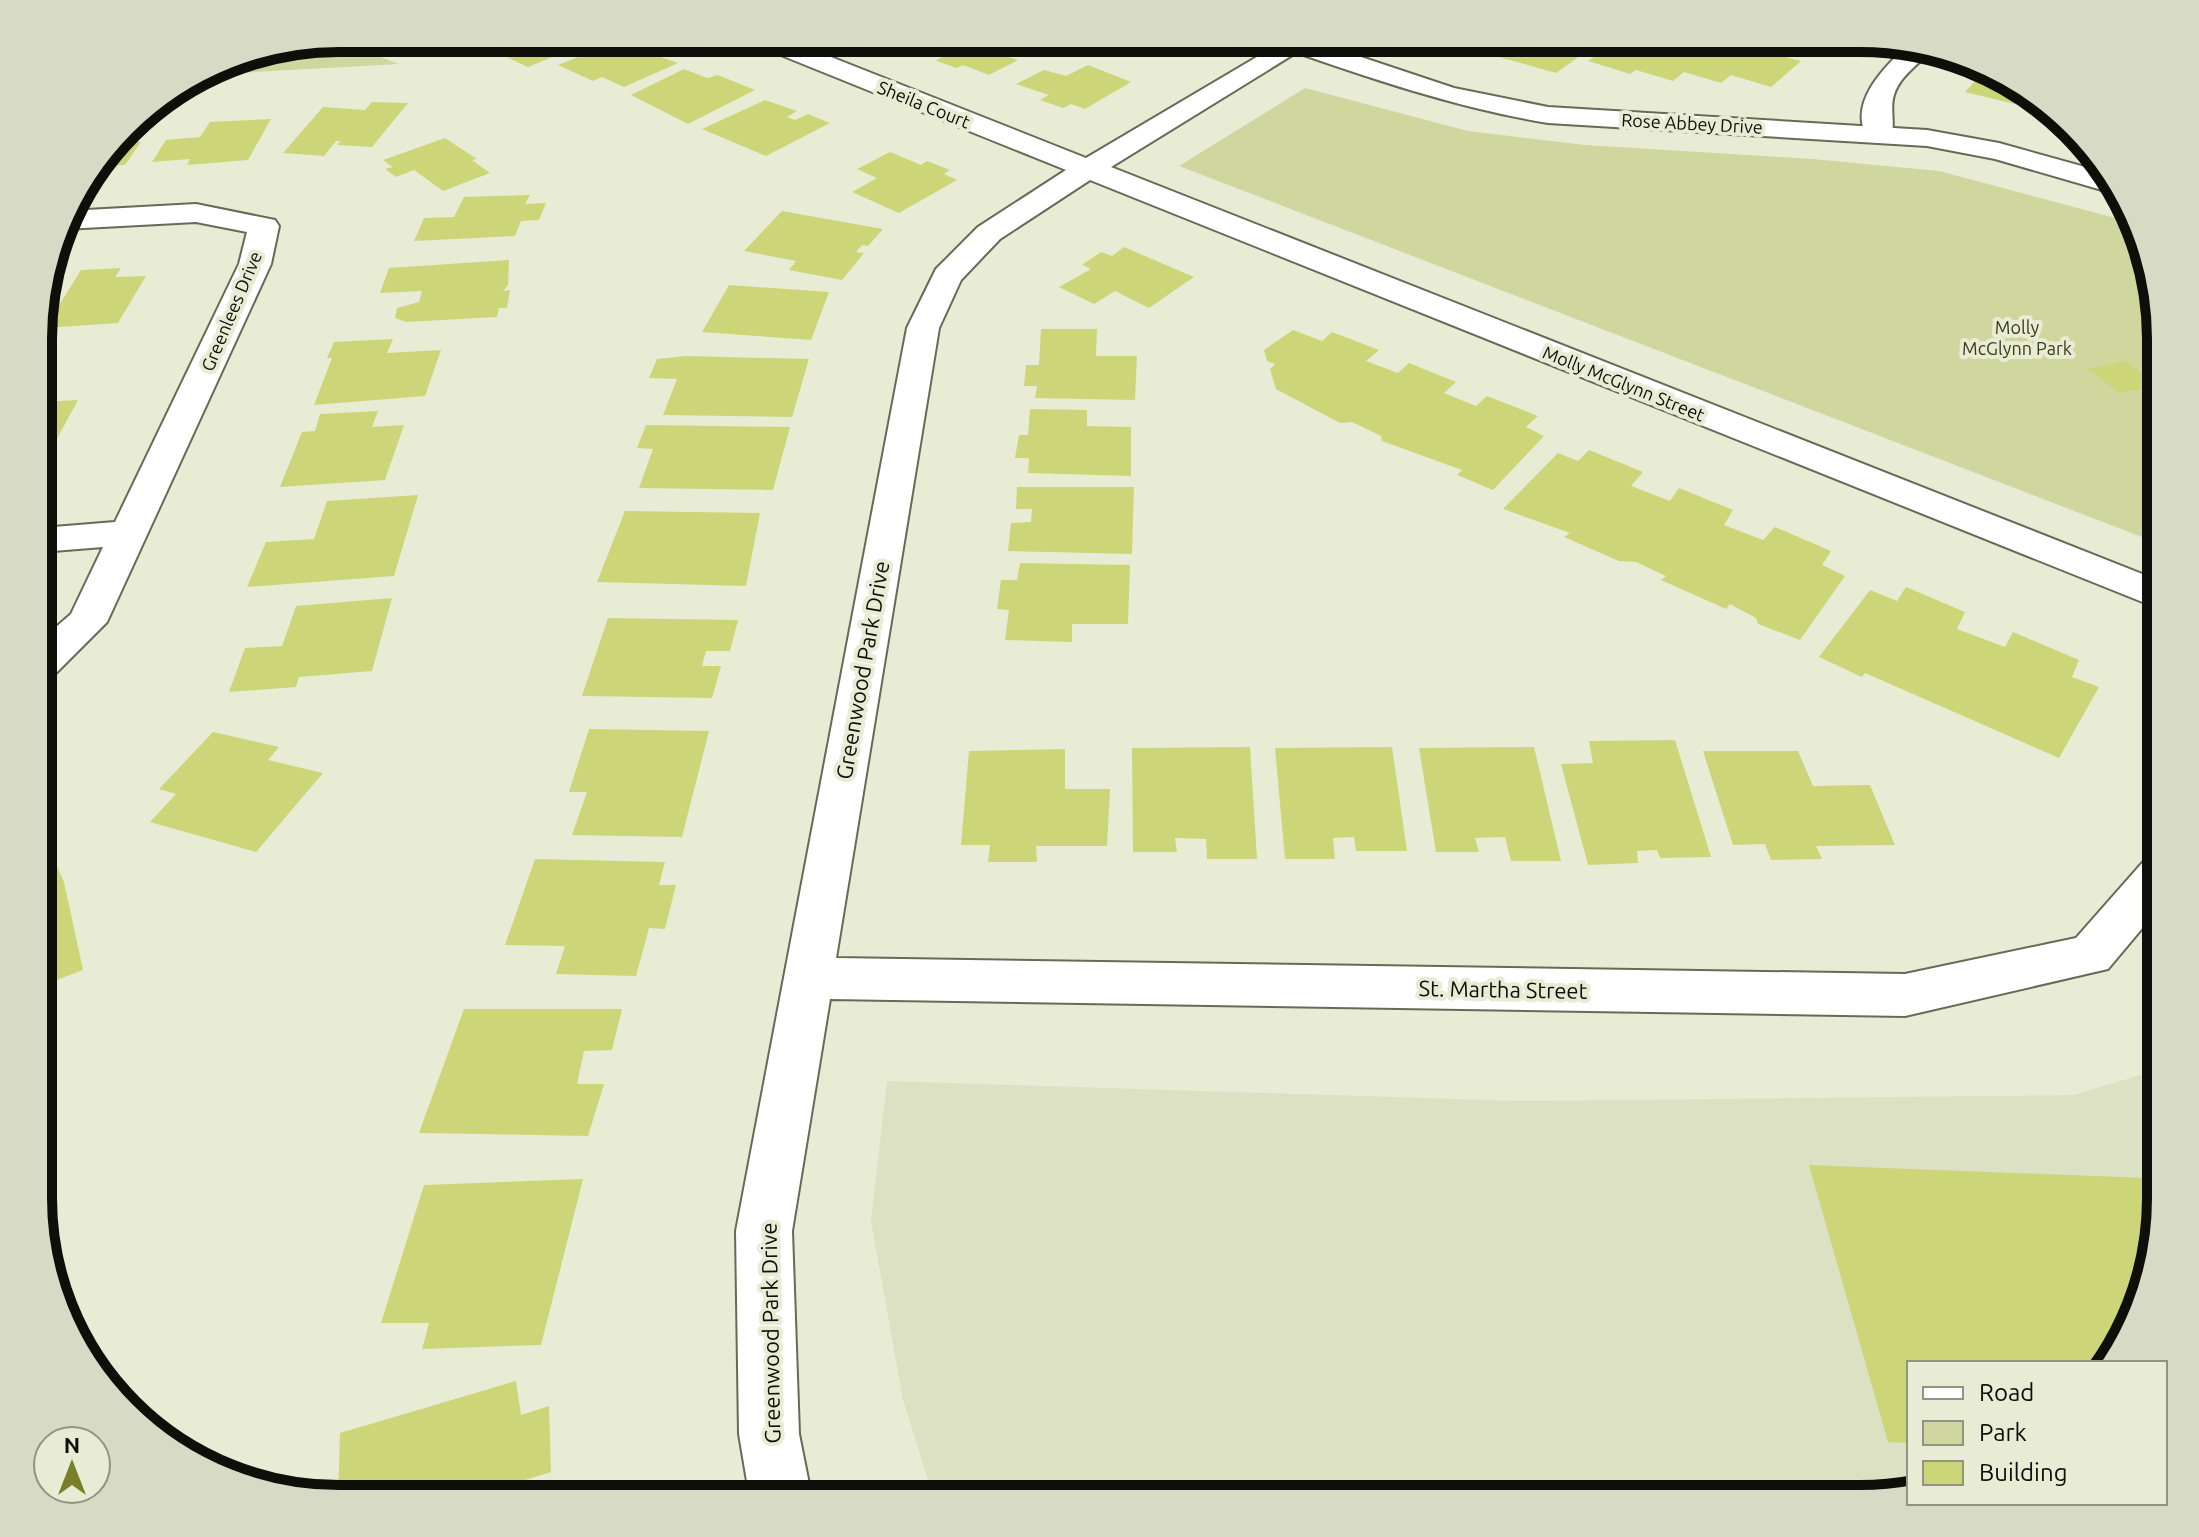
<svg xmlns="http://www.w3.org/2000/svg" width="2199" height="1537" font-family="Ubuntu,sans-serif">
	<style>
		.built { fill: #dde1c3 }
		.green { fill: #cfd79e }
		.building { fill: #ccd679 }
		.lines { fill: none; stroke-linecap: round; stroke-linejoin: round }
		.minor-casing { stroke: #676a56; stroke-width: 4 }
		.tertiary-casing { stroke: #676a56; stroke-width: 4 }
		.minor { fill: #fff; fill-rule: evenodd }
		.tertiary { fill: #fff; fill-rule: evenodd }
		.labels { text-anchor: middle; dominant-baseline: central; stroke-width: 8; stroke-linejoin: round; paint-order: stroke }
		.far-street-label { font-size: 18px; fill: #0e0f08; stroke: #e8ecd5 }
		.far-park-label { font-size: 18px; fill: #393d15; stroke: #e8ecd5 }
		.street-label { font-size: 22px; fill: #0e0f08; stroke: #e8ecd5 }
		.rim { fill: none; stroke: #0e0f08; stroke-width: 10 }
	</style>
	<rect width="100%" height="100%" fill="#e8ecd5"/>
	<path class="built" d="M2160,1069V1218L2145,1295L2109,1363H1909V1488L1861,1499H934L903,1400L871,1221L887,1081L1520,1101L2074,1095Z"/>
	<path class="green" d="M334,39L399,64L202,75L224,61Z
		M1305,88L1468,131L1585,145L1813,159L1939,171L2134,223L2160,319V544L1179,166Z"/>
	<path class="building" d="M498,38H598L528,67L480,45Z
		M907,38H946L920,51L897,43Z
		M960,38H1010L1022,43L1002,55L1018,60L989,75L963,65L957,68L936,61L943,56L931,52Z
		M1484,38H1560L1591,48L1556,73L1435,39Z
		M1619,39L1660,47L1665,44L1701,54L1711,46L1747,57L1757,49L1801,61L1771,87L1731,75L1721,83L1684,72L1673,81L1636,70L1630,74L1588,61Z
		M618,41L628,45L635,41L653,49L646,52L678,63L624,87L602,77L593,81L558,65Z
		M1088,65L1131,82L1085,109L1071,104L1063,108L1040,100L1049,95L1016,84L1044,70L1066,76Z
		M684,69L707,78L718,75L755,90L688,124L631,95Z
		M1986,69L2043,100L2055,114L1965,92Z
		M765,100L797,111L787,117L795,120L808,114L830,123L766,156L702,129Z
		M372,102L408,103L372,147L337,145L341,141H336L324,156L283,153L323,107L365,110Z
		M271,119L248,160L187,165L190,159L152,162L166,140L200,137L210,122Z
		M445,138L477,159L472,160L490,173L443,191L414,170L396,177L385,169L393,167L383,160Z
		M141,142L125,165L99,166L117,143Z
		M890,152L921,165L927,161L950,170L944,174L957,180L899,213L852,192L877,178L857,169Z
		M530,195L525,204L546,203L539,220L521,221L515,236L414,241L424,218L454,217L464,197Z
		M782,211L883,229L868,246L862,245L856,252L864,253L842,280L789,270L796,261L744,251Z
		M1124,247L1194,277L1149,308L1115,291L1094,304L1059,287L1091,269L1082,265L1101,252L1112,256Z
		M509,260L508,285L503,291L510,290L507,308H499L497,317L406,322L395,318L397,308L419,302L422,291L380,293L389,268Z
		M121,268L115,277L146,276L118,323L45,328L81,270Z
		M729,285L829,292L811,340L702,332Z
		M1041,329H1097L1096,356H1137L1135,400L1035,398L1037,386H1024L1026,365H1039Z
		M1293,330L1322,341L1332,332L1379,350L1366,361L1398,373L1409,363L1456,382L1444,393L1476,406L1487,396L1538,416L1526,427L1544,436L1493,490L1457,475L1462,470L1382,441L1381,436L1352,422L1340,423L1276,389L1270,369L1275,364L1267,361L1264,350Z
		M393,339L387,353L441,350L425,396L314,405L332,358H327L334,342Z
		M686,356L809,359L792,417L663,415L677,379L649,378L657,359Z
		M2126,361L2157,386L2119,393L2088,369Z
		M78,400L46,459H41V402Z
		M1030,409L1087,410V426L1131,427V476L1028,473L1029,458H1015L1019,435H1028Z
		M378,411L372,427L404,425L385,480L280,487L302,432L315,431L320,414Z
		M646,425L790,427L773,490L639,488L653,449L637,448Z
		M1589,450L1643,472L1631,486L1670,501L1679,488L1733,510L1724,525L1763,540L1775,527L1831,551L1822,565L1845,576L1800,640L1758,624L1756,618L1730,604L1726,609L1661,580L1666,576L1636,562L1619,561L1564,537L1570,533L1503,509L1558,453L1578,461Z
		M1017,487H1134L1132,554L1008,551L1011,523L1031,522L1032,509H1016Z
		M418,495L394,576L247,587L266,542L314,539L327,501Z
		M625,511L760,513L746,586L597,582Z
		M1020,563L1130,565L1128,624H1072V642L1005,640L1009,610L997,609L1001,580H1017Z
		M1906,587L1965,612L1957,629L2005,647L2013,632L2079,660L2072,677L2099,687L2059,758L1865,673L1862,677L1819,657L1870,590L1897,601Z
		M392,598L372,671L299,677L296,687L229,692L245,648L282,646L296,606Z
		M608,618L738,620L730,651H706L702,666H721L712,698L582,696Z
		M589,729L709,731L682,837L572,835L587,792H569Z
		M213,732L279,747L268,760L323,773L256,852L150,822L176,794L159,789Z
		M1675,740L1711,857L1660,858L1657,850L1637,851L1638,863L1588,865L1561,764L1593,763L1589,741Z
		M1250,747L1257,859H1207L1206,839L1175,838L1177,852H1133L1132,748Z
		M1392,747L1407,851H1356L1354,837L1333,838L1335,859H1285L1275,748Z
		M1534,747L1561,861H1511L1505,837L1475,838L1479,852H1436L1419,748Z
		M1065,749V789H1110L1107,846H1036L1037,862H988L990,845H961L969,751Z
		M1703,751H1798L1813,786L1870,785L1895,845L1816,846L1822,859L1771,860L1765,844L1733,845Z
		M535,859L665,862L659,885H676L665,929L649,928L636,976L556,974L565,946L505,945Z
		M56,864L64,882L83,970L41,986V869Z
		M464,1009H622L612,1050L584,1051L577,1084H604L588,1136L419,1133Z
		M1809,1165L2147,1178L2160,1174V1218L2145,1295L2109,1363H1909V1443L1888,1442Z
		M583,1179L541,1345L422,1349L429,1323H381L424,1185Z
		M516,1381L521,1415L549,1406L551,1472L522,1481L523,1498H338L340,1433Z"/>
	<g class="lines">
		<defs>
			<path id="minor" d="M747,38H783L1086,158L1289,38H1320L1111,167L2160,581V609L1090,180L1000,239L961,280L939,328L836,958L1905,974L2076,938L2143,862L2160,857V907L2108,969L1905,1016L830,999L792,1231L799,1434L812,1499H750L739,1434L736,1231L907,328L936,269L978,227L1066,170L751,43Z
				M1909,44L1932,49C1920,64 1900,75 1894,95C1889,109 1897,128 1889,140H1869C1845,105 1885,66 1909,44Z
				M196,204L275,220L279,226L271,264L107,622L56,673L41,677V640L71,614L103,547L41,552V528L115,522L239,264L247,232L196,222L65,229L62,228L68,211Z"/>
			<path id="tertiary" d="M1266,38H1304L1454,88L1548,107L1927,130L1999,143L2103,172L2118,191L2102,190L1995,159L1927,146L1548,123C1451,107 1361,75 1269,43Z"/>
		</defs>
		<use href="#minor" class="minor-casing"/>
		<use href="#tertiary" class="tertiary-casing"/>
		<use href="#minor" class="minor"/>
		<use href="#tertiary" class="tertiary"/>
	</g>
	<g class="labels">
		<g class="far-street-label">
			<text transform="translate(924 104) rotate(22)">Sheila Court</text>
			<text transform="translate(1692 123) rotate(3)">Rose Abbey Drive</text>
			<text transform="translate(231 311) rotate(-67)">Greenlees Drive</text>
			<text transform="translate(1624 383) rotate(22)">Molly McGlynn Street</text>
		</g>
		<g class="far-park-label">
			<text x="2017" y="327">Molly<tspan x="2017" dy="21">McGlynn Park</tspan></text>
		</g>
		<g class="street-label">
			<text transform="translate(862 670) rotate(-80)">Greenwood Park Drive</text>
			<text transform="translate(1503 989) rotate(1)">St. Martha Street</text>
			<text transform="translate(770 1333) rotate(-91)">Greenwood Park Drive</text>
		</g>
	</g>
	<path d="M0 0H2199V1537H0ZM339 52H1860A287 287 0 0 1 2147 339V1198A287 287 0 0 1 1860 1485H339A287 287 0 0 1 52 1198V339A287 287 0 0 1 339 52Z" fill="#d7dac5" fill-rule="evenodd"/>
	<path class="rim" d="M339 52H1860A287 287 0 0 1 2147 339V1198A287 287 0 0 1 1860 1485H339A287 287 0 0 1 52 1198V339A287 287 0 0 1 339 52Z"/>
	<rect x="1907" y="1361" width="260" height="144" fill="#e8ecd5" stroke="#919483" stroke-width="2"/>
	<rect x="1923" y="1387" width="40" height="12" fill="#ffffff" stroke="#919483" stroke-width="2"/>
	<text x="1979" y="1401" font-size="24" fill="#0e0f08">Road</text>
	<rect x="1923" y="1421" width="40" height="24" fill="#cfd79e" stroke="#919483" stroke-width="2"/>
	<text x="1979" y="1441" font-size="24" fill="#0e0f08">Park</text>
	<rect x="1923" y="1461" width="40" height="24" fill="#ccd679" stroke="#919483" stroke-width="2"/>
	<text x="1979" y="1481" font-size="24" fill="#0e0f08">Building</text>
	<g transform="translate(72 1465)"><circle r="38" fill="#e8ecd5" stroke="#919483" stroke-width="2"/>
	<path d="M0-6L14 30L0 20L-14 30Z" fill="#787f2b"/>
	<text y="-12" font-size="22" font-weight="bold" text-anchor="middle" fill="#0e0f08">N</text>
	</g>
</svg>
